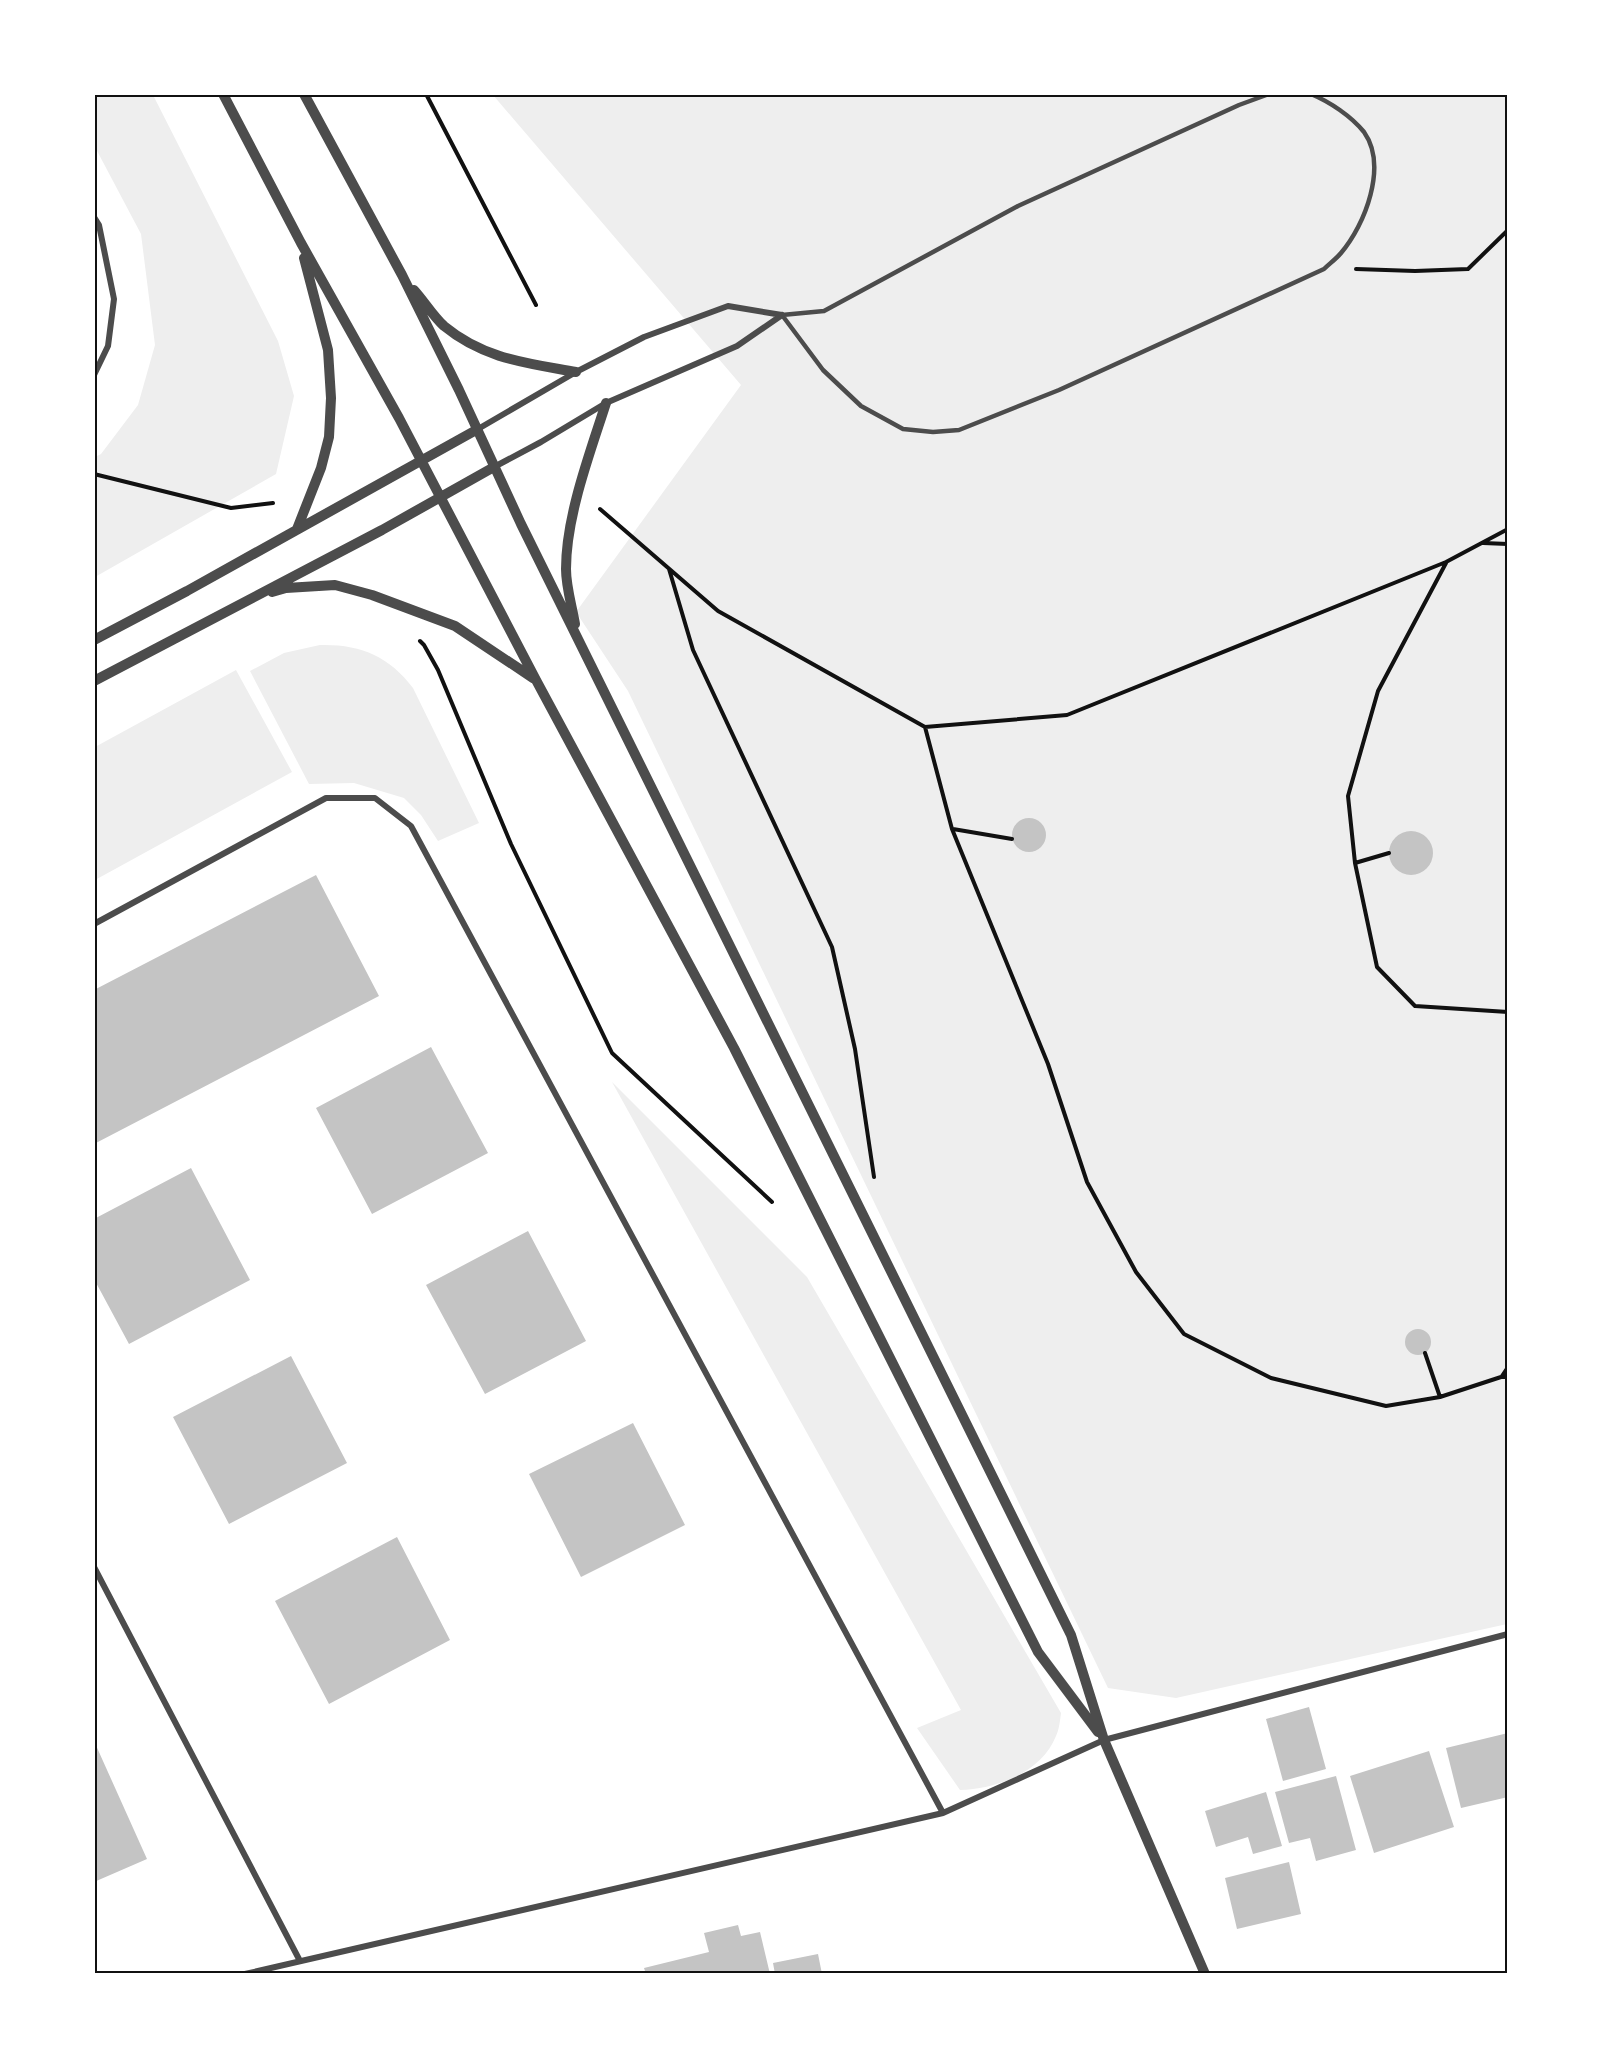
<svg xmlns="http://www.w3.org/2000/svg" width="1602" height="2068" font-family="'PT Sans Narrow',sans-serif">
	<style>
		.green { fill: #eee }
		.building { fill: #c4c4c4 }
		.lines { fill: none; stroke-linecap: round; stroke-linejoin: round }
		.path { stroke: #111; stroke-width: 4 }
		.service { stroke: #4c4c4c; stroke-width: 4.5 }
		.minor { stroke: #4c4c4c; stroke-width: 6 }
		.tertiary { stroke: #4c4c4c; stroke-width: 10 }
		.neatline { fill: none; stroke: #111; stroke-width: 2 }
	</style>
	<rect width="100%" height="100%" fill="#fff"/>
	<path class="green" d="M95,95H153L278,341L294,396L276,474L95,577V457L101,454L138,405L155,345L141,234L95,147Z
		M493,95H1507V1624L1176,1698L1108,1688L628,691L576,612L741,385Z
		M320,645C360,644 389,656 413,688L479,823L438,841L421,815L404,798L354,783L309,784L250,671L284,653Z
		M236,670L292,772L95,880V747Z
		M612,1082L807,1277L1061,1713C1060,1721 1059,1730 1056,1736C1042,1772 997,1789 960,1790L917,1728L961,1710Z"/>
	<path class="building" d="M1012 835a17 17 0 1 1 34 0a17 17 0 1 1-34 0Z
		M1389 853a22 22 0 1 1 44 0a22 22 0 1 1-44 0Z
		M316,875L379,996L94,1144V990Z
		M431,1047L488,1153L372,1214L316,1108Z
		M191,1168L250,1280L129,1344L94,1279V1219Z
		M528,1231L586,1341L485,1394L426,1285Z
		M1405 1342a13 13 0 1 1 26 0a13 13 0 1 1-26 0Z
		M291,1356L347,1463L229,1524L173,1417Z
		M633,1423L685,1525L581,1577L529,1474Z
		M397,1537L450,1640L329,1704L275,1601Z
		M1309,1707L1326,1769L1283,1781L1266,1719Z
		M1508,1733V1797L1461,1808L1446,1748Z
		M94,1741L147,1859L94,1882Z
		M1429,1751L1454,1827L1374,1853L1350,1776Z
		M1336,1776L1356,1850L1316,1861L1310,1838L1289,1843L1275,1792Z
		M1266,1792L1282,1846L1253,1854L1248,1837L1216,1847L1205,1811Z
		M1289,1862L1301,1914L1237,1929L1225,1878Z
		M738,1925L741,1936L760,1932L770,1974H646L644,1968L709,1952L704,1933Z
		M818,1954L822,1974H775L773,1963Z"/>
	<g class="lines">
		<path class="path" d="M426,94L536,305
			M1356,269L1415,271L1468,269L1508,230
			M94,474L231,508L273,503
			M600,509L718,611L925,727L1067,715L1446,562L1508,529
			M1483,543L1508,544
			M1446,563L1378,691L1348,796L1355,863L1377,967L1415,1006L1508,1012
			M669,569L693,650L832,947L855,1049L874,1177
			M420,641L424,645L438,670L511,844L612,1053L772,1202
			M925,727L952,829L1048,1064L1087,1182L1136,1272L1184,1334L1271,1378L1386,1406L1440,1397L1501,1377H1508
			M953,829L1012,839
			M1355,863L1389,853
			M1425,1353L1440,1397
			M1502,1376L1508,1367"/>
		<path class="service" d="M782,315L823,370L861,406L903,429L933,432L959,430L1059,390L1324,269C1329,264 1336,259 1341,253C1365,225 1388,166 1364,132C1351,116 1330,102 1311,94
			M782,315L824,311L1018,206L1239,105L1269,94"/>
		<path class="minor" d="M94,217L99,225L114,299L108,346L94,375
			M478,429L576,372L644,337L728,306L782,315
			M494,467L541,442L606,403L737,346L782,315
			M94,924L326,798H375L411,826L943,1813L1104,1740L1508,1634
			M94,1567L300,1961
			M245,1974L943,1813"/>
		<path class="tertiary" d="M223,94L301,243L399,418L536,680L734,1048L1038,1652L1098,1732
			M304,94L402,275L459,390L521,524L1071,1635L1104,1740L1205,1974
			M414,290C424,301 433,316 444,326C484,359 527,363 576,372
			M297,529L321,468L329,437L331,398L328,350L304,258
			M272,592L286,588L335,585L372,595L455,626L533,678
			M575,624C572,606 566,587 566,569C566,516 590,453 606,403
			M94,640L187,591L478,429
			M94,681L382,530L494,467"/>
	</g>
	<rect width="1602" height="2068" fill="none" stroke="#ffffff" stroke-width="192"/>
	<rect x="96" y="96" width="1410" height="1876" class="neatline"/>
</svg>
